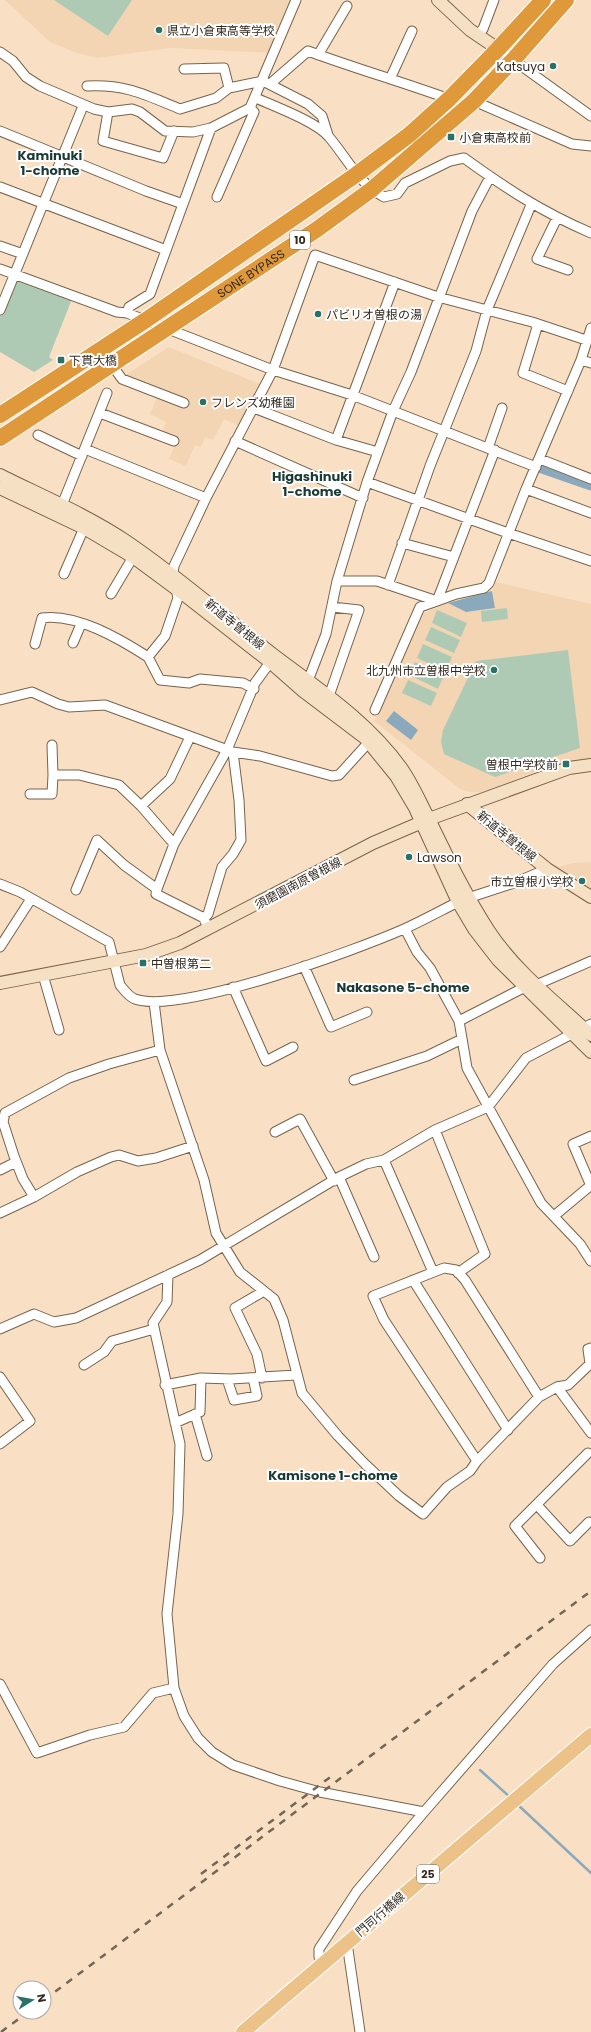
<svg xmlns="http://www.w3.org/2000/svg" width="591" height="2032" font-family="Poppins,'Noto Sans JP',sans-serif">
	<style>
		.built { fill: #f3d5b4 }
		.green { fill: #aecab5 }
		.water { fill: #8aa9bd }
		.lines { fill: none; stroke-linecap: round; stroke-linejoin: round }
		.stream { stroke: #8aa9bd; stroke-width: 2.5 }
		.river { stroke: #8aa9bd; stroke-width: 15 }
		.street-casing { stroke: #78634b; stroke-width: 11 }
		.secondary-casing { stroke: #78634b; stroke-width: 14 }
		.primary-casing { stroke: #fff; stroke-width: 16 }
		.highway-casing { stroke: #fff; stroke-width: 18 }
		.street { stroke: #fff; stroke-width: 9 }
		.secondary { stroke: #f5e0c4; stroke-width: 12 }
		.primary { stroke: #ecc289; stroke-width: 14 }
		.highway { stroke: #df993a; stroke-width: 16 }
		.rail { stroke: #746556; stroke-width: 2.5; stroke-dasharray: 7 7; stroke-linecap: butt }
		.poi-dot { fill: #2b7167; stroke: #fff; stroke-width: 1.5 }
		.labels { text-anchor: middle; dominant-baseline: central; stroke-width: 4; stroke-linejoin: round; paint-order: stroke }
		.shield { fill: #fff; stroke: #716a63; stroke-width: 1 }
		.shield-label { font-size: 11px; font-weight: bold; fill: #342a20 }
		.poi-label { font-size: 12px; fill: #342a20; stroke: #fff; text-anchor: start }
		.street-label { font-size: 12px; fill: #342a20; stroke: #fff }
		.neighbourhood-label { font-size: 13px; font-weight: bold; fill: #193a35; stroke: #fff }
	</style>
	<rect width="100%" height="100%" fill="#f9e0c5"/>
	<path class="built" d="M5,0H292L272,53L170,48L97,58L77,53L50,42Z
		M169,347L260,384L239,426L224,419L213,440L205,437L201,447L195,445L186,466L169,459L178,438L162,432L166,422L150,414L160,390L124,376Z
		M496,582L591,604V758L543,769L482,792H470L460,789L374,721L424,613L448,603L466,612L495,608L492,591Z
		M591,862V895L555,868L573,863Z"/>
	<path class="green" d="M54,0H132L108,36Z
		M16,278L72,299L49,357L53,360L34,372L0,352V316Z
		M507,608L508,619L482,622L481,611Z
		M437,610L467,623L461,637L432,623Z
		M431,627L460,640L454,653L425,640Z
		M423,644L452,657L446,671L417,658Z
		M568,650L580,748L495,777L444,754L441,742L443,730L476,661Z
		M415,662L444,675L438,689L409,675Z
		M408,680L437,693L431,706L402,693Z"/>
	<path class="water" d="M492,591L495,608L466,612L448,603Z
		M394,711L418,730L411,740L386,721Z"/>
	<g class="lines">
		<path class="stream" d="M480,1770L511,1798
			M517,1804L591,1873"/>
		<path class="river" d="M542,466L591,483"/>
		<defs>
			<path id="street" d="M477,35L483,29L494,0
				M498,49L591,116
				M0,52L13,61L26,77L40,86L94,109L108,112L132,109L140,112L165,131L193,132L211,128L250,108L296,0
				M318,55L347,6
				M184,69L224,68L229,88
				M390,79L412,31
				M270,84L308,51C354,68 402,82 449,99
				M87,86C126,84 146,95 180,109L216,98L229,88L263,81L308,104L322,116L328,135
				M256,98C274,106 317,122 329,137C347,158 358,183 384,197L397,194L405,183L450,161L464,158C507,189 542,212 591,233
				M474,101L572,144L591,146
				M108,112L103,141L163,158L174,131
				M0,131L146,191L183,204
				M0,187L166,250
				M217,197L254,112L250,108
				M557,218L537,259L568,270
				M0,246L23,254
				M0,269L117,312L127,313L273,370L352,395L536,467
				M0,310L83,106
				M127,313L129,307L150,294L211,128
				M538,324L523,373L568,391
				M581,360L591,363
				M112,365L122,379L184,403
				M254,408L336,440
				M100,413L174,441
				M38,435L82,456
				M235,441L363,498
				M488,448L502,408
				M85,449L206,498
				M378,452L336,440L395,282
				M540,459L591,479
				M367,482L508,533L591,561
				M526,489L591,513
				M62,505L107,393
				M402,543L454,557
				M64,574L84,528
				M337,581H377L437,601L456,594L484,588L489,583L526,489L581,360L591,328
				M388,585L430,466L476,351L487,310L531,205
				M111,594L133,557
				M73,643L81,624
				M35,644L42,618C76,613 120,639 148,657
				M306,686L326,634L337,581L367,482L393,411L411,372L472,211L490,177
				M254,689L243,683L200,679L189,683L160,680L148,657L165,636L178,598L173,574L174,566L206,498L273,370L315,255L438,297L532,322L586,340
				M329,696L359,610L332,607
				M0,700L32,692L58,704L69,707L105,705L233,752L260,756L332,776L339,775L369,742
				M375,710L420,607L437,601L495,450
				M52,745L53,775H79L119,785L141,806
				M30,794H52L53,775
				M174,844L141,806L170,779L190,737
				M0,884L20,892L109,942L120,985C124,990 129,997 135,999C180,1015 356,950 404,929C422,921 440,911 458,902
				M76,890L97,840L124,865L157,889
				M468,898L514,883L547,869
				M204,918L208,914L222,867L233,854L241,840L239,800L233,752
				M208,929L204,918L156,894L157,889L174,844L227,750L255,683L274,657
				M405,929L417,952L430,968L459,1021L467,1068L541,1203L580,1244L591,1261
				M0,947L31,899
				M304,966L331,1027L367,1012
				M43,975L59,1030
				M536,985L591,961
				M233,987L266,1061L293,1047
				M154,1002L160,1050L204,1180L216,1233L240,1272L274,1299L283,1320L302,1393L338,1436L365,1464L399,1496L423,1514L447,1487L470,1471L477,1461L539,1397L557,1387L591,1433
				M459,1021L525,987
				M354,1080L427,1056L462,1039
				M435,1130L485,1254L458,1273
				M275,1132L300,1119L334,1181
				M591,1136L573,1144L591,1186
				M384,1160L433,1272
				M0,1170L16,1162
				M339,1177L374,1257
				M34,1197L23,1179L14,1156L3,1122L5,1113L69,1078L109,1064L160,1050
				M0,1213L34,1197L77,1172L111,1157L119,1155L138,1161L156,1158L193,1146
				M554,1216L590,1186
				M168,1275L167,1302L153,1323L180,1444L178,1514L167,1614L174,1688L184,1716L198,1738L212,1752L233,1765L280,1781L320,1792L424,1812
				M413,1280L508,1430
				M0,1329L34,1314L54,1322L76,1318L200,1260L339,1177L366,1164L384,1160L435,1130L488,1107L526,1058L591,1024
				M84,1365L104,1352L112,1341L154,1329
				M0,1377L30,1421L0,1444
				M262,1378L257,1354L235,1308L264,1291
				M227,1379L234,1400L257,1396L253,1378
				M165,1385L201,1378L231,1379L296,1375
				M557,1387L568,1385L590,1364L588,1349L591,1348
				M195,1414L207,1456
				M175,1423L200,1412L201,1378
				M477,1461L384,1320L373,1296L444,1268L456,1270L465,1280L539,1397
				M537,1505L570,1541L589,1522
				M540,1558L515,1526L588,1453
				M0,1684L37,1753L90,1735L124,1727L153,1693L174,1688
				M347,1943L360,2032
				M323,1963L319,1957V1949L357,1891L424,1812L553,1664L591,1630"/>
			<path id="secondary" d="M438,0L470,30L498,49
				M0,475C42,496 87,515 126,541C178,576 225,618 275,656C320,690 369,722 402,769C413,785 421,804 430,821C448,858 466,896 489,931C516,972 556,1002 591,1035
				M0,488L84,528L133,557L187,597L270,662L303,691L365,738L396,776L415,808L458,902L474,929L498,960L591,1052
				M467,804L547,869L591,897
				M0,983L146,955L180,943L373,843L429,819L569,768L591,765"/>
			<path id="primary" d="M243,2032L591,1735"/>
			<g id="highway">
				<path d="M0,415L146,320L357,174L409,135L449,99L498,49L543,0"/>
				<path id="s1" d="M0,438L316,230L371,190L474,101L514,59L566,0"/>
			</g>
		</defs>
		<use href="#street" class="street-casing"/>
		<use href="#secondary" class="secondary-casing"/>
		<use href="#primary" class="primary-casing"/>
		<use href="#highway" class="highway-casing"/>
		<use href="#street" class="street"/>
		<use href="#secondary" class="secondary"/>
		<use href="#primary" class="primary"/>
		<use href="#highway" class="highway"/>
		<path class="rail" d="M201,1874L333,1775
			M44,2000L591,1591
			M1,2032L28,2012"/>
	</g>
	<g class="poi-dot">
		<circle cx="159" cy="30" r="4"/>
		<circle cx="553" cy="66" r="4"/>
		<rect x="447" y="133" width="8" height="8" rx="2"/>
		<circle cx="318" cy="314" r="4"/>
		<rect x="57" y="356" width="8" height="8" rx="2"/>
		<circle cx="203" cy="402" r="4"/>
		<circle cx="494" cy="670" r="4"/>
		<rect x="562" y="760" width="8" height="8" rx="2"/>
		<circle cx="409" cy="857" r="4"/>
		<circle cx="582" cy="881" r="4"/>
		<rect x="139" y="959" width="8" height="8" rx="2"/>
	</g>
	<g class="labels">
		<g class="shield">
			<rect x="290" y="231" width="20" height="18" rx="3"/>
			<rect x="417" y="1865" width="22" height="18" rx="3"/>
		</g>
		<g class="shield-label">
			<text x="300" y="240">10</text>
			<text x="428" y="1874">25</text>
		</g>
		<g class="poi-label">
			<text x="167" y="30">県立小倉東高等学校</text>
			<text x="545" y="66" text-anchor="end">Katsuya</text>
			<text x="459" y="137">小倉東高校前</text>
			<text x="326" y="314">パビリオ曽根の湯</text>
			<text x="69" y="360">下貫大橋</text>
			<text x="211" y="402">フレンズ幼稚園</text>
			<text x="486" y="670" text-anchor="end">北九州市立曽根中学校</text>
			<text x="558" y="764" text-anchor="end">曽根中学校前</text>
			<text x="417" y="857">Lawson</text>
			<text x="574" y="881" text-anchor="end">市立曽根小学校</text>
			<text x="151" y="963">中曽根第二</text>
		</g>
		<g class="street-label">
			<text stroke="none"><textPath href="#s1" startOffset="300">SONE BYPASS</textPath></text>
			<text transform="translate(235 624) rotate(39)">新道寺曽根線</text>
			<text transform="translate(507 836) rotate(39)">新道寺曽根線</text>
			<text transform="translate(298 883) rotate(-28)">須磨園南原曽根線</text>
			<text transform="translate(380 1914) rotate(-41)">門司行橋線</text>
		</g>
		<g class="neighbourhood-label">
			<text x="50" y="155">Kaminuki<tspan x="50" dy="15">1-chome</tspan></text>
			<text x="312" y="476">Higashinuki<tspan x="312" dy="15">1-chome</tspan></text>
			<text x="403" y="987">Nakasone 5-chome</text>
			<text x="333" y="1475">Kamisone 1-chome</text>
		</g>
	</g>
	<g transform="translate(32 2000) rotate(79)"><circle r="19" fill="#ffffff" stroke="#aeaaa6"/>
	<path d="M0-3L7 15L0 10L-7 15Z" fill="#2b7167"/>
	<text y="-6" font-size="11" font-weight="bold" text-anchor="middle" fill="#342a20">N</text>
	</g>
</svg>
